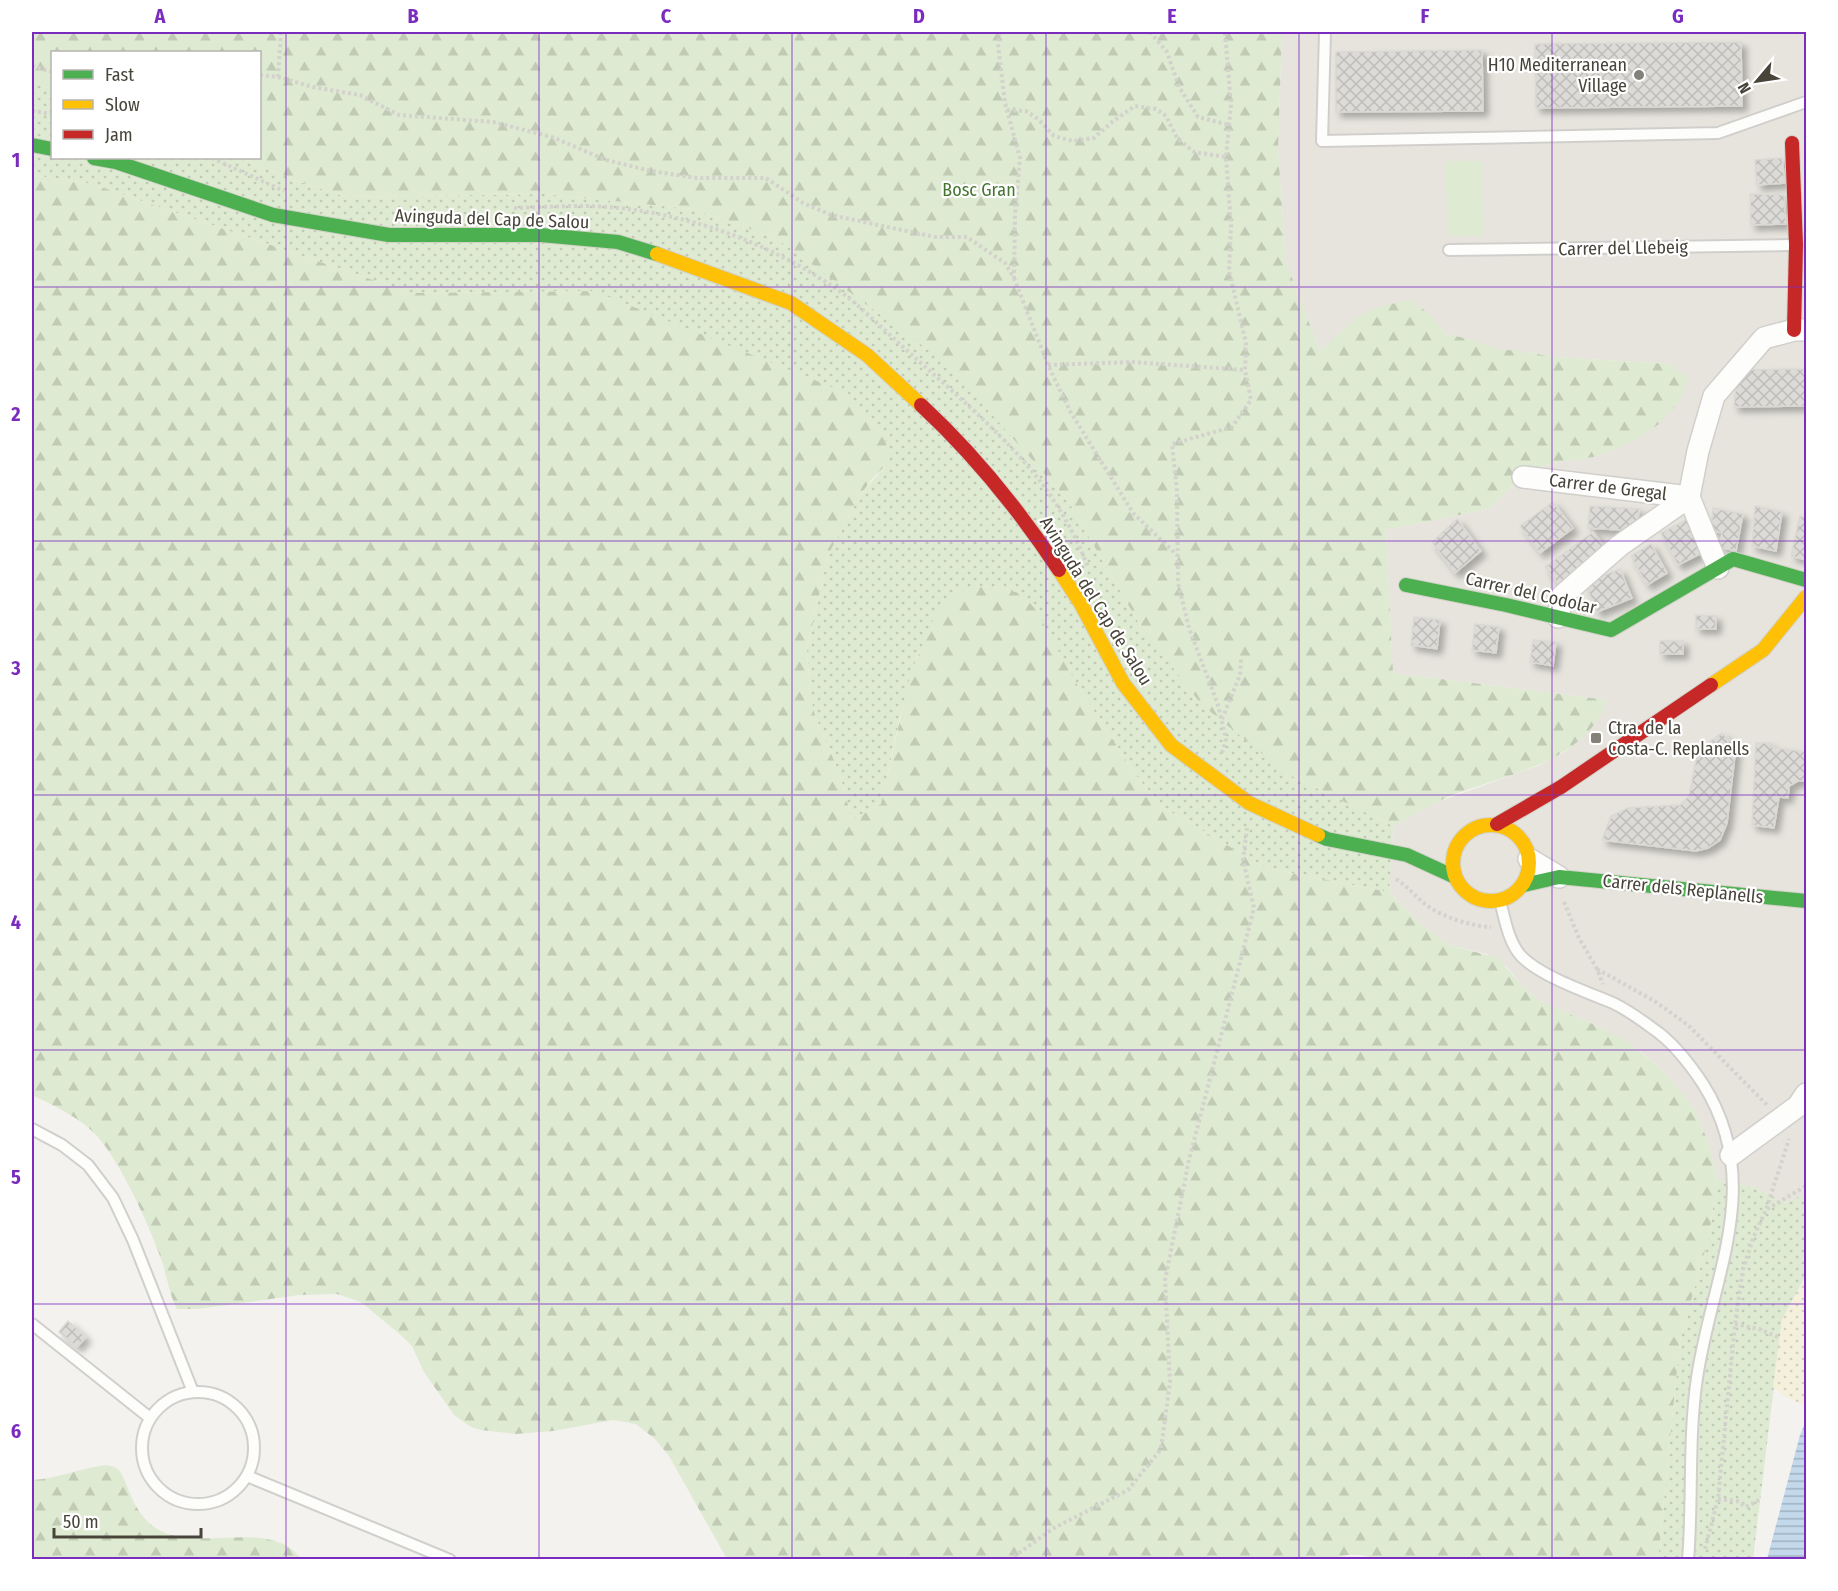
<svg xmlns="http://www.w3.org/2000/svg" width="1838" height="1591" font-family="'Fira Sans Condensed',sans-serif">
	<style>
		.residential { fill: #e6e4dd }
		.grass { fill: url(#grass-dots) }
		.forest { fill: url(#forest-firs) }
		.sand { fill: url(#sand-dots) }
		.pitch { fill: #deead1 }
		.water { fill: url(#water-rules) }
		.building { fill: url(#building-cross-hatch); stroke: #dbd9d4; stroke-width: 1.5; filter: url(#shadow) }
		.lines { fill: none; stroke-linecap: round; stroke-linejoin: round }
		.lane-casing { stroke: #d1cfcb; stroke-width: 14 }
		.street-casing { stroke: #d1cfcb; stroke-width: 24 }
		.fast-casing { stroke: #d2d1c7; stroke-width: 16 }
		.slow-casing { stroke: #d2d1c7; stroke-width: 16 }
		.jam-casing { stroke: #d2d1c7; stroke-width: 16 }
		.path { stroke: #d3d2cc; stroke-width: 4; stroke-dasharray: 3 3; stroke-linecap: butt }
		.lane { stroke: #fdfdfc; stroke-width: 10 }
		.street { stroke: #fdfdfc; stroke-width: 21 }
		.fast { stroke: #4caf50; stroke-width: 14 }
		.slow { stroke: #ffc107; stroke-width: 14 }
		.jam { stroke: #c62828; stroke-width: 14 }
		.grid { fill: none; stroke: #7b2cbf; stroke-width: 1.5; stroke-opacity: 0.55 }
		.poi-dot { fill: #848179; stroke: #fff; stroke-width: 2 }
		.labels { text-anchor: middle; dominant-baseline: central; stroke-width: 4.5; stroke-linejoin: round; paint-order: stroke }
		.poi-label { font-size: 18px; fill: #48443a; stroke: #fff; text-anchor: end }
		.park-label { font-size: 18px; fill: #467532; stroke: #fff }
		.street-label { font-size: 18px; fill: #48443a; stroke: #fff }
		.neatline { fill: none; stroke: #7b2cbf; stroke-width: 2 }
		.grid-label { font-size: 20px; text-anchor: middle; font-weight: bold; fill: #7b2cbf }
	</style>
	<defs>
		<pattern id="grass-dots" width="8" height="8" patternUnits="userSpaceOnUse" patternTransform="scale(1.5)"><rect width="8" height="8" fill="#deead1"/><path d="M2 2h.1M6 6h.1" fill="none" stroke="#c0cab4" stroke-width="1.8" stroke-linecap="round"/></pattern>
		<pattern id="forest-firs" width="22" height="20" patternUnits="userSpaceOnUse" patternTransform="scale(1.5)"><rect width="22" height="20" fill="#deead1"/><path d="M5 1l3.5 6h-7zM16 11l3.5 6h-7z" fill="#c0cab4"/></pattern>
		<pattern id="sand-dots" width="8" height="8" patternUnits="userSpaceOnUse" patternTransform="scale(1.5)"><rect width="8" height="8" fill="#f4f0dc"/><path d="M2 2h.1M6 6h.1" fill="none" stroke="#d3cfbe" stroke-width="1.8" stroke-linecap="round"/></pattern>
		<pattern id="water-rules" width="6" height="5" patternUnits="userSpaceOnUse" patternTransform="scale(1.5)"><rect width="6" height="5" fill="#c3d8eb"/><path d="M0 2.5h6" fill="none" stroke="#a0b1bf"/></pattern>
		<pattern id="building-cross-hatch" width="8" height="8" patternUnits="userSpaceOnUse" patternTransform="scale(1.5)"><rect width="8" height="8" fill="#dcdbd7"/><path d="M0 0l8 8M0 8l8-8" fill="none" stroke="#bebdb9"/></pattern>
		<filter id="shadow"><feDropShadow dx="5" dy="5" stdDeviation="3" flood-color="#0004"/></filter>
	</defs>
	<rect width="100%" height="100%" fill="#f3f2ee"/>
	<path class="residential" d="M1282,32H1806V1193L1786,1203L1754,1187L1717,1180L1709,1143L1693,1107L1662,1070L1641,1052L1604,1029L1542,1002L1522,986L1507,967L1487,954L1449,945L1424,927L1389,892L1393,826L1435,803L1538,766L1566,751L1595,723L1607,700L1393,673L1386,530L1488,509L1531,470L1558,462L1593,457L1616,449L1688,380L1670,364L1555,357L1520,351L1496,350L1470,339L1445,334L1430,314L1359,316L1320,351L1286,262L1278,150Z"/>
	<path class="grass" d="M32,85H39L52,89V158H240L297,181L346,197L544,194L692,209L776,238L946,362L1067,499L1141,627L1286,773L1393,826L1389,892L1266,868L1164,808L1137,777L1079,688L1022,594L1002,588L982,586L934,618L928,636L917,657L900,717L881,804L852,820L840,775L815,715L810,695L807,649L828,555L861,494L888,463L594,291L411,293L92,184L32,175Z
		M1717,1180L1754,1187L1786,1203L1806,1193V1275L1782,1320L1753,1559L1658,1560L1680,1340L1709,1236Z"/>
	<path class="forest" d="M32,32H1282L1278,150L1286,262L1320,351L1359,316L1382,306L1409,300L1430,314L1445,334L1470,339L1496,349L1520,351L1555,357L1670,364L1689,380L1678,403L1659,424L1637,439L1616,449L1593,457L1558,462L1531,470L1488,509L1386,530L1393,673L1607,700C1586,762 1508,774 1455,794C1433,803 1414,815 1393,826L1286,773L1201,704L1141,627L1067,499L946,363L776,238L692,209L544,194L346,197L297,181L240,158H260V52H52V89L39,85H32Z
		M32,175L92,184L411,293L594,291L849,394L886,441L888,463L873,478L861,494L828,555L807,649L810,695L815,715L840,775L852,820L881,804L910,675L934,618L946,601L961,590L982,586L1002,588L1022,594L1036,610L1079,688L1137,777L1164,808L1266,868L1389,892L1424,927L1449,945L1498,958L1522,986L1542,1002L1604,1029L1628,1042L1662,1070L1693,1107L1709,1143L1717,1180L1709,1236L1680,1340L1658,1559L1378,1560C1361,1552 1344,1554 1327,1560L727,1559L669,1456L655,1439L636,1424L613,1420L553,1431L516,1434L481,1430L471,1427L454,1415L424,1372L412,1346L402,1336L361,1302L337,1294L299,1295L197,1309H177C168,1292 167,1273 160,1256C148,1223 117,1153 91,1130C74,1115 53,1105 32,1095Z
		M106,1465C109,1466 112,1466 115,1467C122,1471 124,1480 127,1486C135,1509 147,1528 171,1535C210,1547 274,1521 301,1559H32V1480C57,1479 81,1468 106,1465Z"/>
	<path class="sand" d="M1806,1275V1406L1784,1396L1773,1387L1782,1320Z"/>
	<path class="pitch" d="M1446,161H1482L1483,236H1447Z"/>
	<path class="water" d="M1806,1421V1559H1767L1800,1435Z"/>
	<path class="building" d="M1741,42L1742,106L1536,108L1535,44Z
		M1482,50L1483,111L1336,112V52Z
		M1782,158L1785,183L1757,185L1755,160Z
		M1750,194L1784,195L1786,224L1751,225Z
		M1806,369V406L1734,407L1737,370Z
		M1553,502L1573,528L1540,553L1520,526Z
		M1590,506L1639,509L1637,531L1588,528Z
		M1755,506L1782,512L1776,551L1752,546Z
		M1713,508L1743,514L1736,551L1720,547L1722,533L1711,530Z
		M1800,516L1806,518V560L1791,556Z
		M1457,519L1481,551L1455,573L1432,542Z
		M1686,520L1702,553L1678,565L1661,533Z
		M1593,532L1607,550L1559,585L1545,567Z
		M1651,544L1667,573L1647,585L1631,556Z
		M1620,569L1632,598L1597,612L1585,583Z
		M1696,615L1716,616V629H1696Z
		M1414,617L1440,620L1437,649L1411,645Z
		M1475,624L1499,627L1496,653L1472,650Z
		M1533,640L1556,642L1553,666L1530,662Z
		M1660,641H1683V654H1660Z
		M1722,733L1736,746L1727,823L1720,840L1708,848L1696,851L1602,840L1611,816L1628,808L1680,805L1689,796L1696,760L1705,745Z
		M1756,743H1770V747L1806,752V781H1798L1789,786L1788,798L1779,797L1774,828L1752,825Z
		M68,1321L86,1337L77,1347L59,1332Z"/>
	<g class="lines">
		<defs>
			<path id="lane" d="M1325,32L1322,141L1718,133L1806,102
				M1449,250L1793,245
				M1500,901C1505,919 1508,941 1521,956C1540,976 1587,992 1613,1003C1630,1011 1644,1022 1659,1033C1677,1047 1691,1066 1703,1084C1766,1184 1712,1275 1697,1378C1688,1438 1693,1499 1688,1560
				M32,1129L62,1145L88,1165L113,1198L133,1240L193,1392
				M32,1324L150,1418
				M142 1448a56 56 0 1 1 112 0a56 56 0 1 1-112 0Z
				M247,1476L450,1560"/>
			<path id="street" d="M1523,477L1689,497
				M1689,497L1698,451L1714,396L1764,338L1794,330H1806
				M1689,497L1718,568
				M1558,617L1562,596L1619,546L1689,497
				M1529,859L1559,877
				M1731,1155L1798,1106L1806,1094"/>
			<path id="fast" d="M32,145L52,149
				M94,158L116,162L273,215L389,235H541L618,242L657,254
				M1406,585L1506,605L1611,630L1733,559L1806,580
				M1318,835L1327,839L1407,855L1455,877
				M1524,885L1559,877L1806,901"/>
			<path id="slow" d="M657,254L791,303L867,355L921,405
				M1059,570L1081,604L1123,683L1171,745L1249,803L1318,835
				M1711,685L1763,650L1806,597
				M1453 863a38 38 0 1 1 76 0a38 38 0 1 1-76 0Z"/>
			<path id="jam" d="M1792,143L1796,245L1794,330
				M921,405C974,454 1019,510 1059,570
				M1497,824L1561,787L1711,685"/>
		</defs>
		<use href="#lane" class="lane-casing"/>
		<use href="#street" class="street-casing"/>
		<use href="#fast" class="fast-casing"/>
		<use href="#slow" class="slow-casing"/>
		<use href="#jam" class="jam-casing"/>
		<path class="path" d="M1150,32L1167,52L1179,87L1198,117L1229,125
			M32,66L52,72
			M260,75L278,77L313,87L360,95L399,115L493,122L552,137L606,160L651,171L697,178H766L803,203L831,215L935,237H967L1005,263L1014,278L1015,215L1020,158L1005,103L998,44L1000,32
			M278,77L281,32
			M1007,110L1026,111L1038,119L1054,136L1073,141L1094,138L1112,122L1135,106L1156,109L1166,116L1177,138L1194,152L1226,157
			M32,111L52,114
			M212,158L284,191
			M514,208C549,207 584,204 619,208C701,217 778,247 845,295C857,304 868,315 879,325C902,346 924,366 947,386C1009,443 1056,485 1088,567
			M1014,278L1048,365L1070,411L1133,513L1177,555
			M1048,365L1132,362L1245,370
			M1222,719L1240,675L1241,659
			M1222,753L1226,739L1218,705L1189,628L1178,583L1177,491L1172,444L1232,427L1251,400L1245,370L1246,343L1229,271L1231,225L1226,157L1231,105L1225,32
			M1396,879C1410,888 1417,899 1429,907C1446,918 1471,926 1491,927
			M1564,902L1579,938L1597,969L1603,984
			M1597,969L1656,1002L1689,1026L1768,1106
			M1767,1209L1806,1186
			M1735,1324L1759,1329L1780,1338
			M1718,1499L1737,1501L1746,1507L1759,1500
			M1705,1549L1718,1499L1735,1324L1743,1269L1754,1236L1766,1210L1789,1139
			M1009,1560L1054,1528L1128,1490L1161,1449L1170,1382L1165,1280L1189,1160L1254,908L1243,860L1247,828"/>
		<use href="#lane" class="lane"/>
		<use href="#street" class="street"/>
		<use href="#fast" class="fast"/>
		<use href="#slow" class="slow"/>
		<use href="#jam" class="jam"/>
	</g>
	<path class="grid" d="M286,32V1560M539,32V1560M792,32V1560M1046,32V1560M1299,32V1560M1552,32V1560M32,287H1806M32,541H1806M32,795H1806M32,1050H1806M32,1304H1806"/>
	<g class="poi-dot">
		<circle cx="1639" cy="75" r="6"/>
		<rect x="1590" y="732" width="12" height="12" rx="3"/>
	</g>
	<g class="labels">
		<g class="poi-label">
			<text x="1627" y="65">H10 Mediterranean<tspan x="1627" dy="21">Village</tspan></text>
			<text x="1608" y="728" text-anchor="start">Ctra. de la<tspan x="1608" dy="21">Costa-C. Replanells</tspan></text>
		</g>
		<g class="park-label">
			<text x="979" y="190">Bosc Gran</text>
		</g>
		<g class="street-label">
			<text transform="translate(492 219) rotate(2)">Avinguda del Cap de Salou</text>
			<text transform="translate(1623 248) rotate(-1)">Carrer del Llebeig</text>
			<text transform="translate(1608 487) rotate(7)">Carrer de Gregal</text>
			<text transform="translate(1531 593) rotate(13)">Carrer del Codolar</text>
			<text transform="translate(1096 601) rotate(58)">Avinguda del Cap de Salou</text>
			<text transform="translate(1683 889) rotate(6)">Carrer dels Replanells</text>
		</g>
	</g>
	<rect width="1838" height="1591" fill="none" stroke="#ffffff" stroke-width="66"/>
	<rect x="51" y="51" width="210" height="108" fill="#ffffff" stroke="#b6b4b0" stroke-width="1.5"/>
	<rect x="63" y="70" width="30" height="9" fill="#4caf50" stroke="#b6b4b0" stroke-width="1.5"/>
	<text x="105" y="81" font-size="18" fill="#48443a">Fast</text>
	<rect x="63" y="100" width="30" height="9" fill="#ffc107" stroke="#b6b4b0" stroke-width="1.5"/>
	<text x="105" y="111" font-size="18" fill="#48443a">Slow</text>
	<rect x="63" y="130" width="30" height="9" fill="#c62828" stroke="#b6b4b0" stroke-width="1.5"/>
	<text x="105" y="141" font-size="18" fill="#48443a">Jam</text>
	<g transform="translate(1757 81) rotate(241)" stroke="#ffffff" stroke-width="4.5" paint-order="stroke">
	<path d="M0-4.5L10 22L0 15L-10 22Z" fill="#48443a"/>
	<text y="-9" font-size="16" font-weight="bold" text-anchor="middle" fill="#48443a">N</text>
	</g>
	<path d="M54 1528v9h147v-9" fill="none" stroke="#48443a" stroke-width="3"/>
	<text x="63" y="1528" font-size="18" fill="#48443a" stroke="#ffffff" stroke-width="4.5" paint-order="stroke">50 m</text>
	<rect x="33" y="33" width="1772" height="1525" class="neatline"/>
	<g class="grid-label">
		<text x="160" y="23">A</text>
		<text x="413" y="23">B</text>
		<text x="666" y="23">C</text>
		<text x="919" y="23">D</text>
		<text x="1172" y="23">E</text>
		<text x="1425" y="23">F</text>
		<text x="1678" y="23">G</text>
		<text x="16" y="167">1</text>
		<text x="16" y="421">2</text>
		<text x="16" y="675">3</text>
		<text x="16" y="929">4</text>
		<text x="16" y="1184">5</text>
		<text x="16" y="1438">6</text>
	</g>
</svg>
